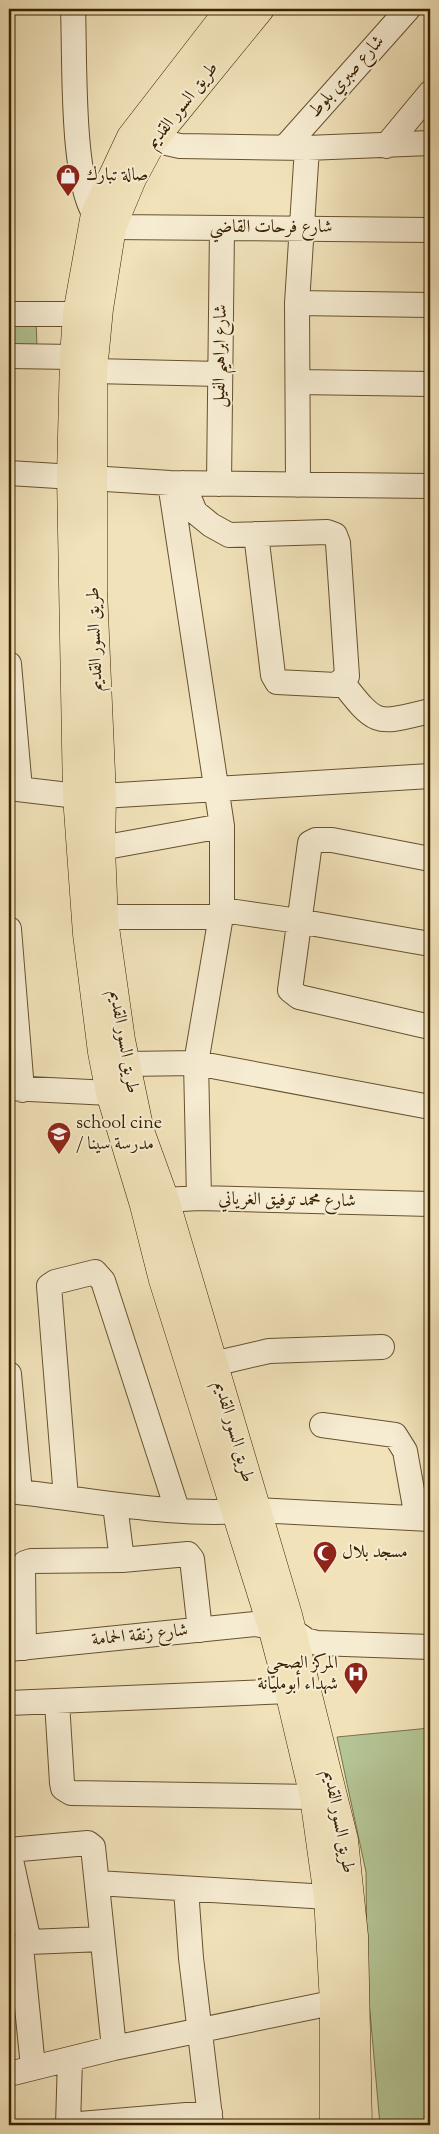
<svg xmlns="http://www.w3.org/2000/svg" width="439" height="2134" font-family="'Sorts Mill Goudy',Amiri,serif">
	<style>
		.green { fill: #b4c494; stroke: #76734a }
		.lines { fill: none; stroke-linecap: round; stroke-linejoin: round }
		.minor-casing { stroke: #67522e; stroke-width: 26 }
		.major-casing { stroke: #392200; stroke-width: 29 }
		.minor { stroke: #f6ecd2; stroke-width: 24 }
		.major { stroke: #f1e2ba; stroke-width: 28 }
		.labels { text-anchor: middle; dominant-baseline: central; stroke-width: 4; stroke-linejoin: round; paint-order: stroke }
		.street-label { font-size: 18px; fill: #392200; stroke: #f6ecd2 }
		.poi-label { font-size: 18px; fill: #392200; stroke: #f6ecd2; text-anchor: start }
	</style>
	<rect width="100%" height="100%" fill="#f1e2ba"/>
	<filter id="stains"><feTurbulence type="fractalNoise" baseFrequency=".004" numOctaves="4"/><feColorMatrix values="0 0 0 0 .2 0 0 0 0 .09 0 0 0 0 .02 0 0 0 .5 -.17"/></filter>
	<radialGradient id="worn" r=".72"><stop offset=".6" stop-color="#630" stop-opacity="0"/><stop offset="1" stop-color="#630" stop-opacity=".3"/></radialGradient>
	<path class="green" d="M9,318H36L37,348H9Z
		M430,1728V1930L426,1955L430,1981V2030L427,2042L430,2062V2125H380L367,1978L366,1872L337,1737Z"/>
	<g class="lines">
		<defs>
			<path id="minor" d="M73,9C75,56 71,176 94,213C98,218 107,223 112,227L430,230
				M153,140L180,146L307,148L430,143
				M286,146L408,9
				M386,146L430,93
				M297,303L430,305
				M9,314H77
				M9,356L74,357
				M93,371L220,374
				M298,382L430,384
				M9,473L170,483L430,486
				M170,483L222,826V910L196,1063L199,1198
				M183,483L195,512L211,525L229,535L327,532L335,535L338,543L347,676L336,685L277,682L273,675L256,534
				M219,484L222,228
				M298,485L297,303L307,148
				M9,664L20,789
				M342,682C377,727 376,724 430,711
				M9,788L77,796H102L430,776
				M101,848L222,826
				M430,859L332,840H316L310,843L290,990L299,997L430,1027
				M222,910L298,921L430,944
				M104,917H221
				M9,929L22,1090
				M126,1064L196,1063L430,1107
				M9,1088L110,1093
				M149,1204L165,1200L199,1198L430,1204
				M213,1364L269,1351L382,1347
				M9,1374L20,1492
				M322,1425L395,1435L405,1451L417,1518
				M9,1491C90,1499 174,1518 256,1510L430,1519
				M66,1498L49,1286L55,1282L95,1272L103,1281L177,1509
				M115,1505L122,1560
				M24,1648L23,1568L25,1563L31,1561L122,1560L188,1554L192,1559L200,1630
				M9,1649L255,1624L293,1631L306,1640L317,1643L430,1647
				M57,1702L62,1783L63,1788L71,1793L314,1797
				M9,1703L289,1691
				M9,1850L88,1843L93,1847L114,2048
				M9,1851L29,1942
				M97,1883L328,1897
				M186,1889L191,1958L211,2125
				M33,2067L21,1947L29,1942L102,1939
				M9,2074L114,2048L351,1999
				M68,2125L210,2113
				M68,2125L70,2059"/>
			<path id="major" d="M230,9L131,137L95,214L77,314L74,357L71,476L77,796L87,934L102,1052L110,1093L144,1205L163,1280L272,1627L289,1691L314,1797L328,1897L334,2003V2125
				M260,9L153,140L132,179L112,227L99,309L93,371V590L102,796L101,848L104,920L121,1040L140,1131L165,1200L288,1615L344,1840L354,1936L358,2125"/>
		</defs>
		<use href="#minor" class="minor-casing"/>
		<use href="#major" class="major-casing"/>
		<use href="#minor" class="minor"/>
		<use href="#major" class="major"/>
	</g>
	<defs>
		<symbol id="shop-pin" viewBox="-11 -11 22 30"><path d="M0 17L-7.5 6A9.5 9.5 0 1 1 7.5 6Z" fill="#8f2418" stroke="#f6ecd2"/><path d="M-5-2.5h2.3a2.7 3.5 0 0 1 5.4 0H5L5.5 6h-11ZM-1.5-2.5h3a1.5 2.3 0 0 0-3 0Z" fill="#fff"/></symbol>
		<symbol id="school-pin" viewBox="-11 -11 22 30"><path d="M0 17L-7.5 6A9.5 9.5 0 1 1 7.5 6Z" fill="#8f2418" stroke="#f6ecd2"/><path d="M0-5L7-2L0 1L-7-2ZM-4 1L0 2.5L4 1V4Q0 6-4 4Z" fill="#fff"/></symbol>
		<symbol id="mosque-pin" viewBox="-11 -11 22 30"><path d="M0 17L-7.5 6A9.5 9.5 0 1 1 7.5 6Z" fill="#8f2418" stroke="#f6ecd2"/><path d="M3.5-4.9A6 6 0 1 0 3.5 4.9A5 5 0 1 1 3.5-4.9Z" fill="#fff"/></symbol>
		<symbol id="hospital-pin" viewBox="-11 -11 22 30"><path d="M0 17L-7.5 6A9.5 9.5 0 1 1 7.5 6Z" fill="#8f2418" stroke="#f6ecd2"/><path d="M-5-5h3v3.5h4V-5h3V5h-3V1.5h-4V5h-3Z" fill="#fff"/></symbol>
	</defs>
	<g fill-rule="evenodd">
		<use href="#shop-pin" x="54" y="162" width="28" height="38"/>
		<use href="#school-pin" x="45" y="1120" width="28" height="38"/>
		<use href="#mosque-pin" x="311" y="1539" width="28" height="38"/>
		<use href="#hospital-pin" x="342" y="1660" width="28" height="38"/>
	</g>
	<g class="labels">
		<g class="street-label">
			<text transform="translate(347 77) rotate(-48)">شارع صبري بلوط</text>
			<text transform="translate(183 106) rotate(-52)">طريق السور القديم</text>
			<text x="271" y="228">شارع فرحات القاضي</text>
			<text transform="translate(221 356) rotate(-89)">شارع ابراهيم الفيل</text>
			<text transform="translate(96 639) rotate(-92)">طريق السور القديم</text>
			<text transform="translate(123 1042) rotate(80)">طريق السور القديم</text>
			<text transform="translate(287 1201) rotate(1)">شارع محمد توفيق الغرياني</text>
			<text transform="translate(233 1432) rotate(74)">طريق السور القديم</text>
			<text transform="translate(140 1636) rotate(-6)">شارع زنقة الحمامة</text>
			<text transform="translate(338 1822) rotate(79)">طريق السور القديم</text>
		</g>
		<g class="poi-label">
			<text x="86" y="176">صالة تبارك</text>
			<text x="76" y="1124">school cine<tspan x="76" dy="21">/ مدرسة سينا</tspan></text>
			<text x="342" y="1553">مسجد بلال</text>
			<text x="338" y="1664" text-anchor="end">المركز الصحي<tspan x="338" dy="21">شهداء أبومليانة</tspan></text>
		</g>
	</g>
	<rect width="439" height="2134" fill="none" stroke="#f1e2ba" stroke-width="30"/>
	<rect x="10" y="10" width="419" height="2114" fill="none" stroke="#392200" stroke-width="2.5"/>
	<rect x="15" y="15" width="409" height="2104" fill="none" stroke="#392200"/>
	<rect width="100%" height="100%" filter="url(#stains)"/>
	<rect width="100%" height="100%" fill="url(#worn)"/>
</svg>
